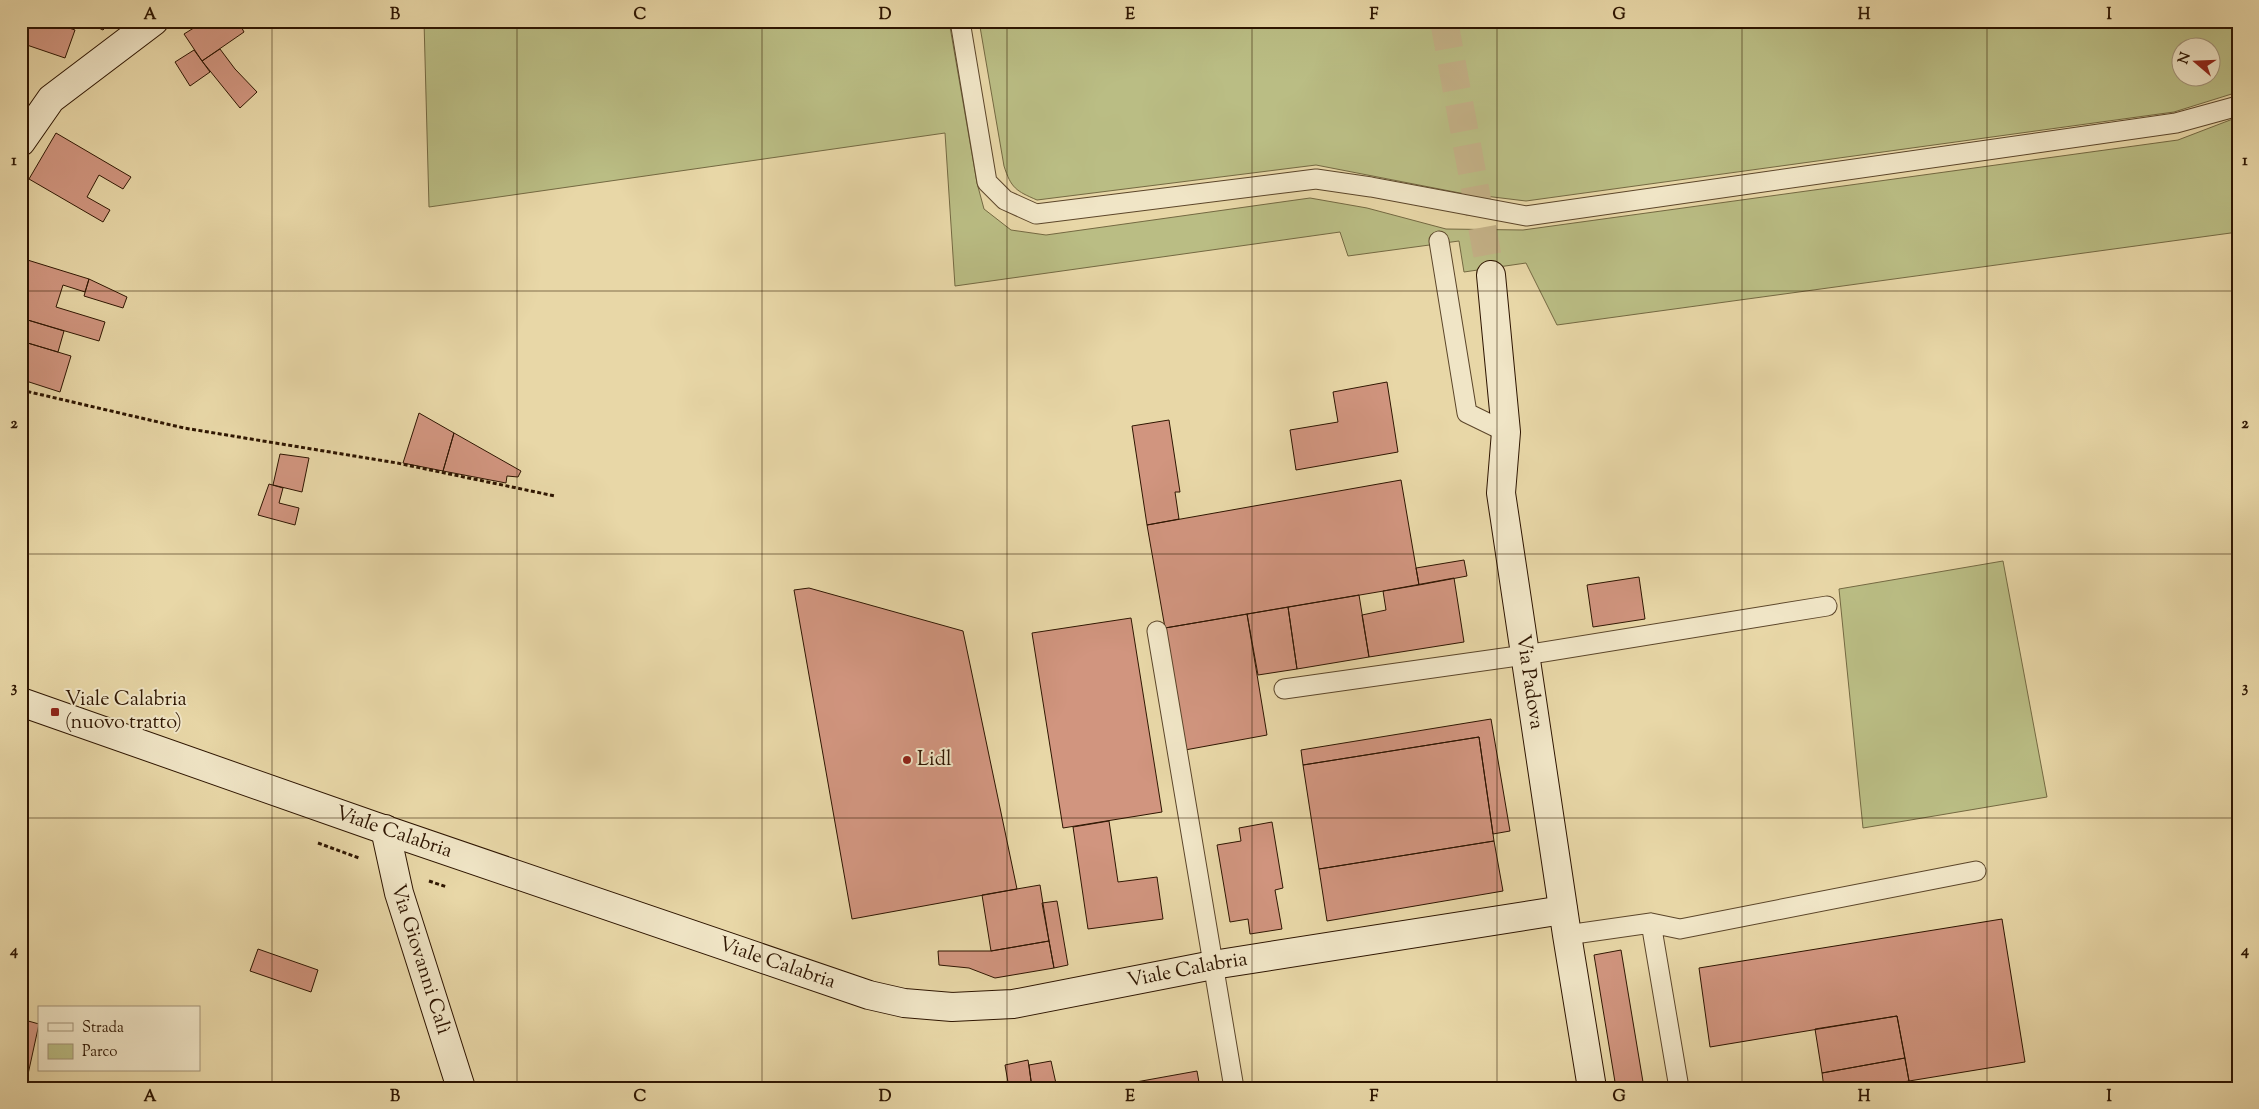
<svg xmlns="http://www.w3.org/2000/svg" width="2259" height="1109" font-family="'Sorts Mill Goudy',serif">
	<style>
		.green { fill: #babd84; stroke: #746942; fill-rule: evenodd }
		.building { fill: #d1957f; stroke: #2e1501 }
		.lines { fill: none; stroke-linecap: round; stroke-linejoin: round }
		.secondary-tunnel { stroke: #c3b086; stroke-width: 28; stroke-dasharray: 28 14; stroke-linecap: butt }
		.lane-casing { stroke: #5c462a; stroke-width: 21 }
		.secondary-casing { stroke: #2e1501; stroke-width: 30 }
		.path { stroke: #2e1501; stroke-width: 3; stroke-dasharray: 4 2.5; stroke-linecap: butt }
		.lane { stroke: #f0e5c6; stroke-width: 19 }
		.secondary { stroke: #f0e5c6; stroke-width: 28 }
		.grid { fill: none; stroke: #2e1501; stroke-width: 1; stroke-opacity: 0.55 }
		.poi-dot { fill: #8f2418; stroke: #f0e5c6; stroke-width: 2 }
		.labels { text-anchor: middle; dominant-baseline: central; stroke-width: 4; stroke-linejoin: round; paint-order: stroke }
		.street-label { font-size: 20px; fill: #2e1501; stroke: #f0e5c6 }
		.poi-label { font-size: 20px; fill: #2e1501; stroke: #f0e5c6; text-anchor: start }
		.neatline { fill: none; stroke: #2e1501; stroke-width: 2 }
		.grid-label { font-size: 16px; text-anchor: middle; font-weight: bold; fill: #2e1501 }
	</style>
	<rect width="100%" height="100%" fill="#e8d7a7"/>
	<filter id="stains"><feTurbulence type="fractalNoise" baseFrequency=".004" numOctaves="4"/><feColorMatrix values="0 0 0 0 .2 0 0 0 0 .09 0 0 0 0 .02 0 0 0 .5 -.17"/></filter>
	<radialGradient id="worn" r=".72"><stop offset=".6" stop-color="#630" stop-opacity="0"/><stop offset="1" stop-color="#630" stop-opacity=".3"/></radialGradient>
	<path class="green" d="M424,21H949L977,183L984,209L1011,230L1046,235L1310,198L1367,208L1446,229L1523,230L2178,140L2238,117V232L1557,325L1526,263L1464,272L1459,241L1348,256L1340,232L955,286L945,133L429,207Z
		M979,21H2238V92L2174,112L1526,201L1460,193L1316,165L1037,200C1016,191 1011,188 1004,166ZM2182,48H2212V78H2182Z
		M2003,561L2047,797L1863,828L1839,589Z"/>
	<path class="building" d="M21,21H48L75,30L65,58L21,43Z
		M90,21H111L103,30L90,24Z
		M205,21H238L244,32L202,61L184,34Z
		M220,49L235,69L257,92L240,108L202,61Z
		M194,50L210,72L190,86L175,62Z
		M56,133L131,177L123,189L99,175L87,197L110,210L103,222L29,179Z
		M21,258L89,279L85,292L63,285L56,307L105,322L99,341L21,318Z
		M89,279L127,297L123,308L84,296Z
		M21,318L64,331L58,352L21,341Z
		M21,341L71,356L60,392L23,380Z
		M1387,382L1398,452L1296,470L1290,430L1338,422L1333,392Z
		M419,413L454,433L443,471L403,463Z
		M1169,420L1180,492H1175L1179,519L1147,525L1132,426Z
		M454,433L521,471L518,477L507,476L506,483L443,471Z
		M280,454L309,458L302,492L273,485Z
		M1401,480L1419,585L1165,628L1147,525Z
		M269,484L283,488L279,503L299,508L295,525L258,515Z
		M1464,560L1467,576L1419,585L1416,568Z
		M1639,577L1645,619L1593,627L1587,585Z
		M1454,578L1464,642L1369,657L1362,615L1386,610L1383,591Z
		M809,588L963,631L1017,889L852,919L794,590Z
		M1359,595L1369,657L1297,669L1288,607Z
		M1288,607L1297,669L1258,675L1247,614Z
		M1247,614L1267,735L1185,750L1165,628Z
		M1131,618L1162,812L1063,828L1032,633Z
		M1491,719L1510,831L1493,834L1479,737L1303,765L1301,750Z
		M1479,737L1494,841L1319,869L1303,765Z
		M1109,821L1118,882L1157,877L1163,919L1088,929L1073,827Z
		M1272,822L1283,888L1275,890L1282,929L1250,934L1248,919L1230,922L1217,845L1241,841L1239,828Z
		M1494,841L1503,891L1327,921L1319,869Z
		M1040,885L1049,941L991,951L982,895Z
		M1057,901L1068,965L1054,968L1042,903Z
		M2002,919L2025,1062L1909,1081L1897,1016L1710,1047L1699,968Z
		M1049,941L1054,968L995,978L969,968L939,965L938,951H991Z
		M258,949L318,970L311,992L250,971Z
		M1621,950L1644,1088H1616L1594,955Z
		M1897,1016L1905,1058L1822,1073L1815,1029Z
		M21,1019L39,1024L25,1088H21Z
		M1905,1058L1909,1081L1866,1088H1824L1822,1073Z
		M1028,1060L1032,1088H1009L1005,1065Z
		M1051,1061L1057,1088H1032L1029,1065Z
		M1197,1071L1200,1088H1137L1136,1082Z
		M1136,1082L1137,1088H1105Z"/>
	<g class="lines">
		<path class="secondary-tunnel" d="M1444,21L1491,275"/>
		<defs>
			<path id="lane" d="M960,21L987,182L1005,200L1036,214L1316,179L1371,187L1526,216L2176,123L2238,106
				M1439,241L1467,413L1506,432
				M1157,631L1234,1088
				M1284,689L1525,655L1827,606
				M1651,923L1679,1088
				M1567,935L1651,923L1680,929L1976,871"/>
			<g id="secondary">
				<path d="M21,142L51,99L154,21"/>
				<path id="s1" d="M1491,275L1506,432L1501,493L1567,935L1592,1088"/>
				<path id="s2" d="M21,702L374,826L869,995L904,1003L952,1007L1013,1004L1213,965L1563,910"/>
				<path id="s3" d="M385,829L399,893L461,1088"/>
			</g>
		</defs>
		<use href="#lane" class="lane-casing"/>
		<use href="#secondary" class="secondary-casing"/>
		<path class="path" d="M21,390L184,428L397,463L555,496
			M318,843L359,858
			M429,881L447,887"/>
		<use href="#lane" class="lane"/>
		<use href="#secondary" class="secondary"/>
	</g>
	<path class="grid" d="M272,21V1088M517,21V1088M762,21V1088M1007,21V1088M1252,21V1088M1497,21V1088M1742,21V1088M1987,21V1088M21,291H2238M21,554H2238M21,818H2238"/>
	<g class="poi-dot">
		<rect x="50" y="707" width="10" height="10" rx="2.5"/>
		<circle cx="907" cy="760" r="5"/>
	</g>
	<g class="labels">
		<g class="street-label">
			<text stroke="none"><textPath href="#s1" startOffset="410">Via Padova</textPath></text>
			<text stroke="none"><textPath href="#s2" startOffset="395">Viale Calabria</textPath></text>
			<text stroke="none"><textPath href="#s3" startOffset="135">Via Giovanni Calì</textPath></text>
			<text stroke="none"><textPath href="#s2" startOffset="800">Viale Calabria</textPath></text>
			<text stroke="none"><textPath href="#s2" startOffset="1220">Viale Calabria</textPath></text>
		</g>
		<g class="poi-label">
			<text x="65" y="700">Viale Calabria<tspan x="65" dy="23">(nuovo tratto)</tspan></text>
			<text x="917" y="760">Lidl</text>
		</g>
	</g>
	<rect width="2259" height="1109" fill="none" stroke="#e8d7a7" stroke-width="55"/>
	<rect x="38" y="1006" width="162" height="65" fill="#f0e5c6" stroke="#a29277"/>
	<rect x="48" y="1023" width="25" height="8" fill="#f0e5c6" stroke="#a29277"/>
	<text x="82" y="1032" font-size="15" fill="#2e1501">Strada</text>
	<rect x="48" y="1044" width="25" height="15" fill="#babd84" stroke="#a29277"/>
	<text x="82" y="1056" font-size="15" fill="#2e1501">Parco</text>
	<g transform="translate(2196 62) rotate(289)"><circle r="24" fill="#f0e5c6" stroke="#a29277"/>
	<path d="M0-4L9 19L0 12L-9 19Z" fill="#8f2418"/>
	<text y="-8" font-size="14" font-weight="bold" text-anchor="middle" fill="#2e1501">N</text>
	</g>
	<rect x="28" y="28" width="2204" height="1054" class="neatline"/>
	<g class="grid-label">
		<text x="150" y="19">A</text>
		<text x="395" y="19">B</text>
		<text x="640" y="19">C</text>
		<text x="885" y="19">D</text>
		<text x="1130" y="19">E</text>
		<text x="1374" y="19">F</text>
		<text x="1619" y="19">G</text>
		<text x="1864" y="19">H</text>
		<text x="2109" y="19">I</text>
		<text x="14" y="165">1</text>
		<text x="2245" y="165">1</text>
		<text x="14" y="428">2</text>
		<text x="2245" y="428">2</text>
		<text x="14" y="692">3</text>
		<text x="2245" y="692">3</text>
		<text x="14" y="955">4</text>
		<text x="2245" y="955">4</text>
		<text x="150" y="1101">A</text>
		<text x="395" y="1101">B</text>
		<text x="640" y="1101">C</text>
		<text x="885" y="1101">D</text>
		<text x="1130" y="1101">E</text>
		<text x="1374" y="1101">F</text>
		<text x="1619" y="1101">G</text>
		<text x="1864" y="1101">H</text>
		<text x="2109" y="1101">I</text>
	</g>
	<rect width="100%" height="100%" filter="url(#stains)"/>
	<rect width="100%" height="100%" fill="url(#worn)"/>
</svg>
